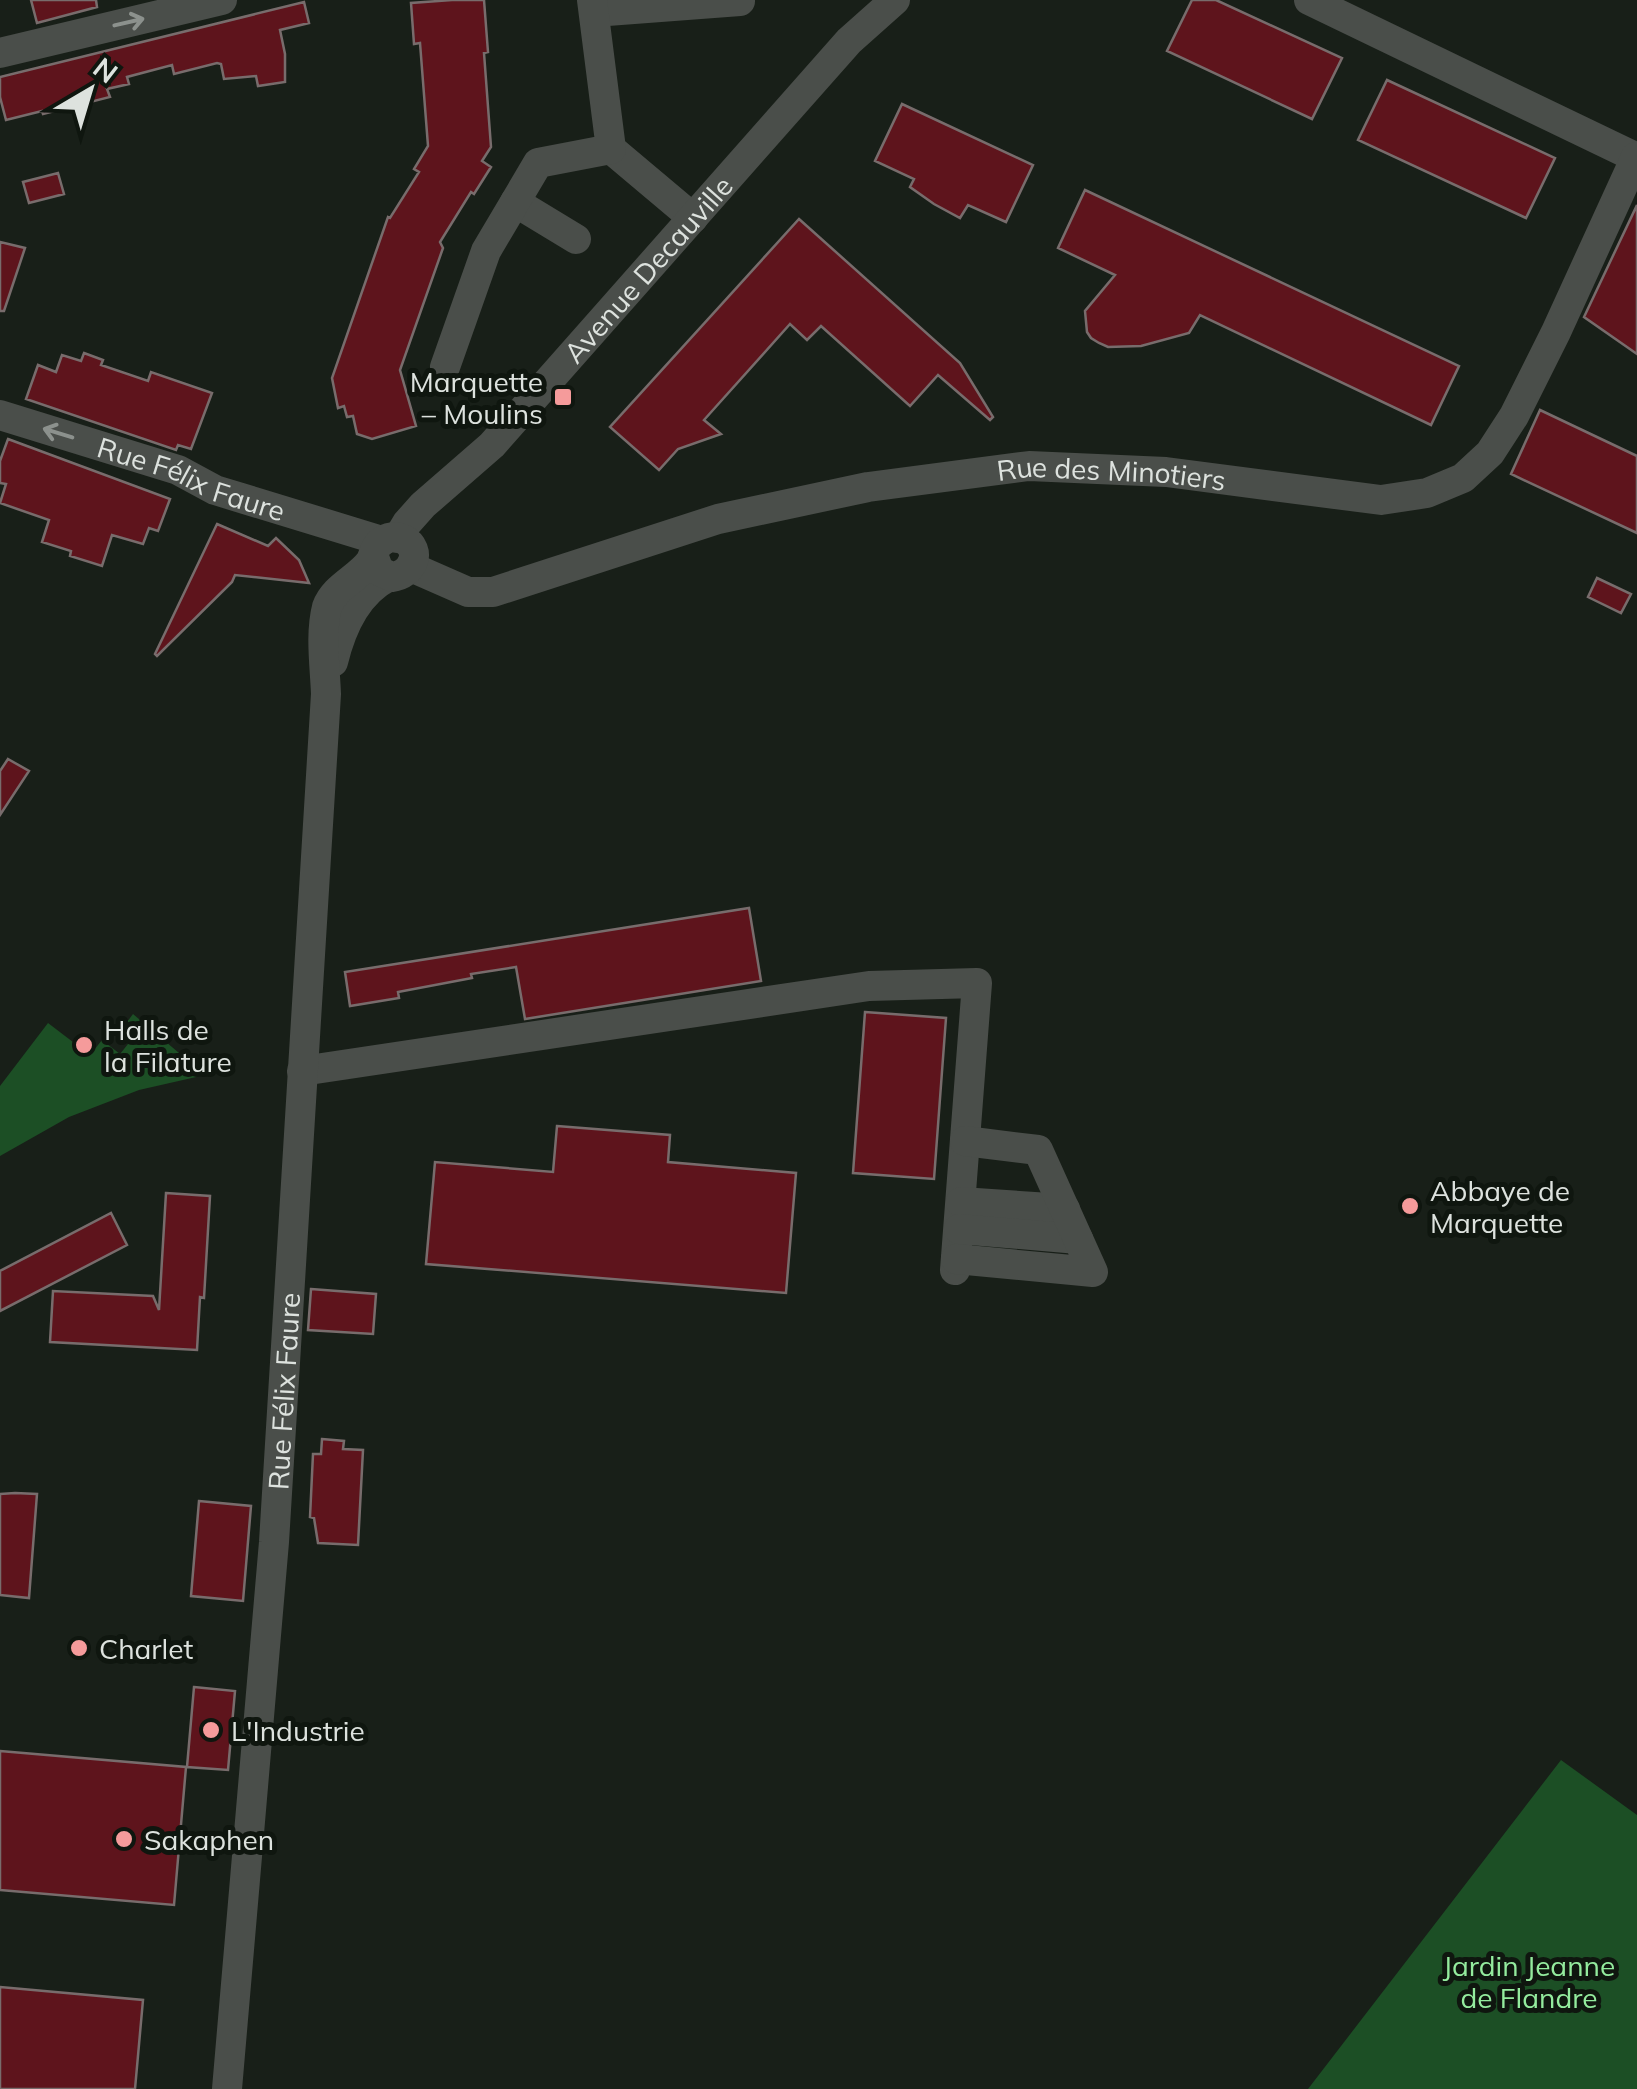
<svg xmlns="http://www.w3.org/2000/svg" width="1637" height="2089" font-family="Mulish,sans-serif">
	<style>
		.green { fill: #1c4f25 }
		.building { fill: #5e141c; stroke: #786c6c; stroke-width: 2.5 }
		.lines { fill: none; stroke-linecap: round; stroke-linejoin: round }
		.minor { stroke: #4a4e4a; stroke-width: 30 }
		.oneway { stroke: #8c918d }
		.poi-dot { fill: #f59b9b; stroke: #0f160f; stroke-width: 4 }
		.labels { text-anchor: middle; dominant-baseline: central; stroke-width: 10; stroke-linejoin: round; paint-order: stroke }
		.street-label { font-size: 28px; fill: #dde2de; stroke: #0f160f }
		.poi-label { font-size: 28px; fill: #dde2de; stroke: #0f160f; text-anchor: start }
		.park-label { font-size: 28px; fill: #94eb9e; stroke: #0f160f }
	</style>
	<rect width="100%" height="100%" fill="#181f18"/>
	<path class="green" d="M133,1014L205,1075L139,1090L69,1117L0,1156V1086L48,1023L90,1055L102,1040L120,1054L132,1039L121,1030Z
		M1561,1760L1637,1815V2089H1308Z"/>
	<path class="building" d="M31,0H96L97,7L37,23Z
		M452,0H484L488,52L484,53L491,147L482,161L491,167L474,194L471,192L440,242L443,248L400,370L416,426L372,439L357,434L353,416L347,417L344,406L338,408L332,378L388,217L390,218L419,172L414,169L428,146L420,43L414,44L411,3Z
		M1192,0H1216L1342,58L1312,119L1167,51Z
		M304,2L309,23L280,30L285,54V82L258,86L256,76L224,79L221,64L217,63L174,74L172,65L127,77L129,84L107,89L110,97L43,114L42,111L6,120L0,97V77Z
		M1387,80L1555,158L1526,218L1358,140Z
		M902,104L1033,165L1006,222L968,205L960,218L934,204L910,187L914,179L875,161Z
		M58,173L64,194L29,203L23,182Z
		M1085,190L1459,366L1431,425L1200,315L1189,333L1141,346L1108,347L1099,343L1091,338L1087,332L1085,311L1115,275L1058,248Z
		M1637,205V354L1584,317Z
		M799,219L960,363L993,417L990,420L938,375L910,406L821,326L807,340L790,324L704,420L721,434L678,449L659,470L610,427Z
		M0,242L25,248L4,311H0Z
		M84,353L103,360L101,365L148,381L151,372L212,393L191,449L178,445L176,450L26,399L38,365L56,372L62,355L81,361Z
		M1540,410L1637,456V533L1511,474Z
		M8,439L170,499L158,531L149,528L143,544L112,535L102,566L70,556L71,551L42,542L49,520L0,503L6,484L0,483V461Z
		M217,524L268,546L276,538L299,560L309,583L235,575L232,582L157,656L155,654Z
		M1597,578L1631,594L1621,613L1588,597Z
		M8,759L29,771L0,815V771Z
		M749,908L761,981L525,1019L516,967L471,974L472,978L398,992L399,998L350,1006L345,972Z
		M865,1012L946,1018L934,1179L853,1173Z
		M557,1126L670,1135L668,1162L796,1173L786,1293L426,1264L435,1162L553,1172Z
		M166,1193L210,1196L204,1298L200,1297L197,1350L50,1342L53,1291L153,1296L159,1310Z
		M111,1213L127,1245L0,1311V1271Z
		M311,1289L376,1294L373,1334L308,1330Z
		M322,1439L344,1441L343,1449L363,1450L358,1545L318,1543L314,1518L310,1517L313,1454H321Z
		M15,1493L37,1494L29,1598L0,1595V1494Z
		M199,1501L251,1506L243,1601L191,1596Z
		M194,1687L235,1691L228,1770L187,1767Z
		M0,1751L186,1767L174,1905L0,1890Z
		M0,1987L143,2000L135,2089H0Z"/>
	<g class="lines">
		<g class="minor">
			<path d="M1309,0L1637,158"/>
			<path d="M594,12L740,1"/>
			<path d="M0,53L222,0"/>
			<path d="M611,149L693,218"/>
			<path d="M515,202L576,239"/>
			<path d="M445,367L486,251L538,163L611,149L592,0"/>
			<path id="s1" d="M0,415L178,470L215,490L382,541"/>
			<path id="s2" d="M398,538L407,523L423,505L492,445L849,41L895,0"/>
			<path id="s3" d="M411,567L468,592H493L718,519L868,487L1029,466L1166,472L1381,500L1427,493L1463,478L1490,453L1514,416L1556,332L1636,157"/>
			<path d="M333,662C341,629 357,593 388,577"/>
			<path d="M302,1071L869,986L977,983L955,1270"/>
			<path d="M961,1202L1065,1209"/>
			<path d="M959,1229L1078,1239"/>
			<path d="M956,1259L1093,1272L1038,1150L965,1141"/>
			<path id="s4" d="M227,2089L274,1542L326,694C325,667 320,634 327,607C334,587 357,579 370,562C374,556 374,547 381,542C387,537 396,536 403,539C424,550 412,575 392,577L379,571L374,557"/>
		</g>
	</g>
	<defs><path id="oneway-shaft" d="M-6 0H5M1.5-3L5.5 0L1.5 3" fill="none" stroke-width="1.6" stroke-linecap="round" stroke-linejoin="round" transform="scale(2.5)"/></defs>
	<g class="oneway">
		<use href="#oneway-shaft" transform="translate(129 22) rotate(-13)"/>
		<use href="#oneway-shaft" transform="translate(58 433) rotate(-163)"/>
	</g>
	<g class="poi-dot">
		<rect x="553" y="387" width="20" height="20" rx="5"/>
		<circle cx="84" cy="1045" r="10"/>
		<circle cx="1410" cy="1206" r="10"/>
		<circle cx="79" cy="1648" r="10"/>
		<circle cx="211" cy="1730" r="10"/>
		<circle cx="124" cy="1839" r="10"/>
	</g>
	<g class="labels">
		<g class="street-label">
			<text stroke="none"><textPath href="#s2" startOffset="368">Avenue Decauville</textPath></text>
			<text stroke="none"><textPath href="#s3" startOffset="722">Rue des Minotiers</textPath></text>
			<text stroke="none"><textPath href="#s1" startOffset="202">Rue Félix Faure</textPath></text>
			<text stroke="none"><textPath href="#s4" startOffset="700">Rue Félix Faure</textPath></text>
		</g>
		<g class="poi-label">
			<text x="543" y="381" text-anchor="end">Marquette<tspan x="543" dy="32">– Moulins</tspan></text>
			<text x="104" y="1029">Halls de<tspan x="104" dy="32">la Filature</tspan></text>
			<text x="1430" y="1190">Abbaye de<tspan x="1430" dy="32">Marquette</tspan></text>
			<text x="99" y="1648">Charlet</text>
			<text x="231" y="1730">L'Industrie</text>
			<text x="144" y="1839">Sakaphen</text>
		</g>
		<g class="park-label">
			<text x="1529" y="1965">Jardin Jeanne<tspan x="1529" dy="32">de Flandre</tspan></text>
		</g>
	</g>
	<g transform="translate(90 90) rotate(38)" stroke="#0f160f" stroke-width="8" paint-order="stroke">
	<path d="M0-8L18 38L0 25L-18 38Z" fill="#dde2de"/>
	<text y="-15" font-size="28" font-weight="bold" text-anchor="middle" fill="#dde2de">N</text>
	</g>
</svg>
